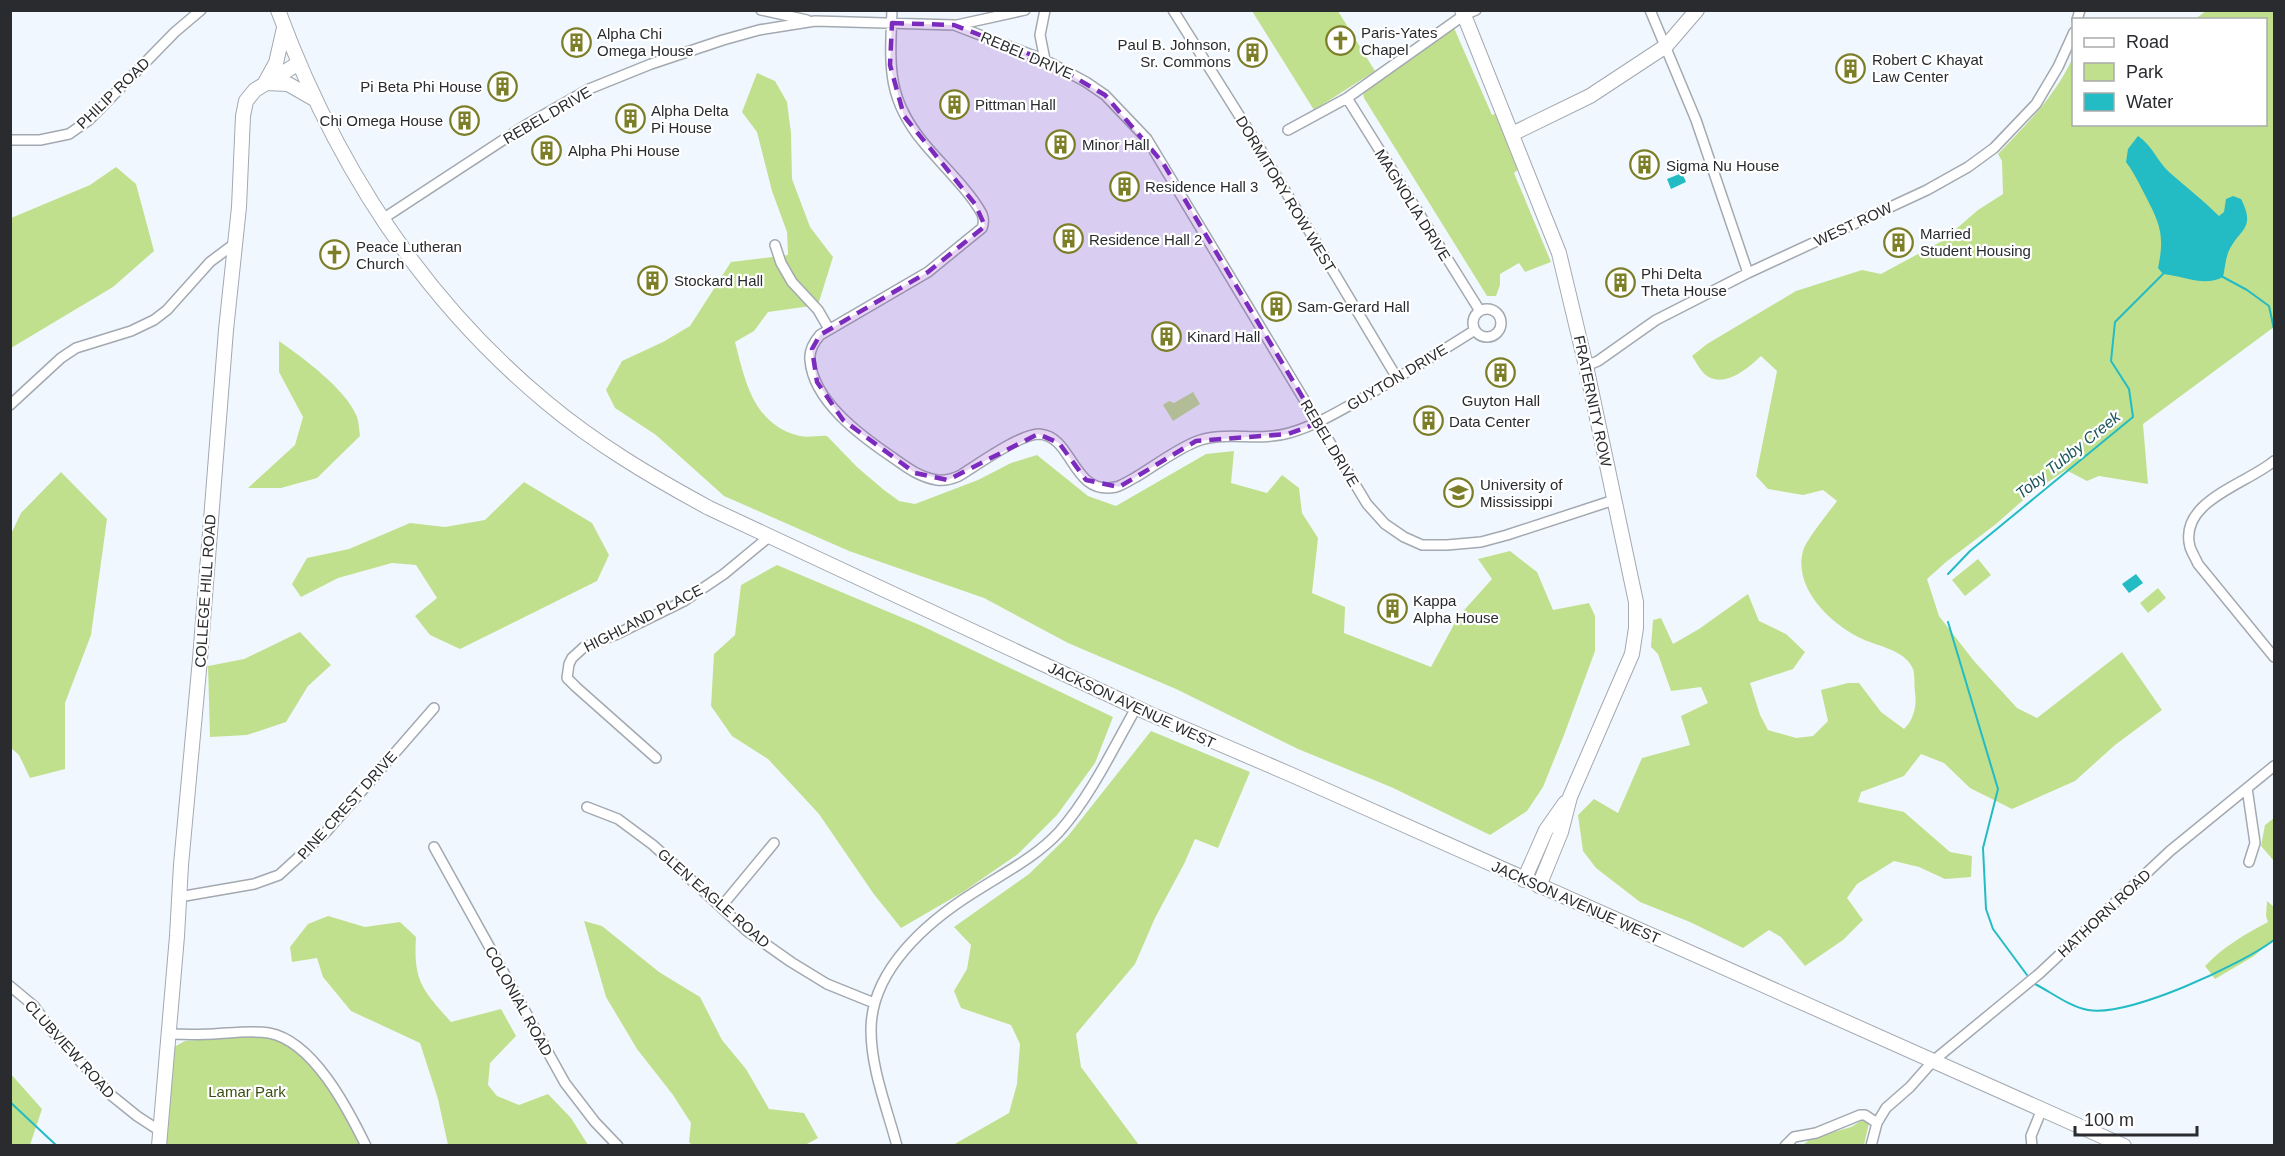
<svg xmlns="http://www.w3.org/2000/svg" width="2285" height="1156" font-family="Arial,sans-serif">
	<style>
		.green { fill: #c0e08e }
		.water { fill: #23bbc4 }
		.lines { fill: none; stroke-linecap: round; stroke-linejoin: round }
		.stream { stroke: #23bbc4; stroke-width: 2 }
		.street-casing { stroke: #a3a9b0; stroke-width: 12 }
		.secondary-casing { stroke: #a3a9b0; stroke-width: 16 }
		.street { stroke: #fff; stroke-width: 9 }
		.secondary { stroke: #fff; stroke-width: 14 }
		.marked { fill: #7b2cbf; fill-opacity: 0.2; stroke: #7b2cbf; stroke-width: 4.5; stroke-dasharray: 12 8; stroke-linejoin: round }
		.labels { text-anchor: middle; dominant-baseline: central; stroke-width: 4.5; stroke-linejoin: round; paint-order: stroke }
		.poi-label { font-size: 15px; fill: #292b2e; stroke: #fff; text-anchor: start }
		.street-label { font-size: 15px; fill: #292b2e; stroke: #fff }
		.park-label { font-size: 15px; fill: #3b4f12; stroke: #fff }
		.water-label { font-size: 16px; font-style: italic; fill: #1c565a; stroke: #fff }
	</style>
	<rect width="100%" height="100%" fill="#f1f7fe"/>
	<path class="green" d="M1252,11H1338L1375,71L1314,110Z
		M2206,11H2274V327L2143,424L2148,484L2099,476L2087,481L2066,470L2030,494L1996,524L1946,562L1927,579L1939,616L1974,661L2017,708L2037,718L2122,652L2162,710L2115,745L2075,781L2012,809L1970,788L1944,763L1921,754L1904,776L1861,792L1858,802L1904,812L1950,852L1972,856L1971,877L1945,879L1919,867L1894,861L1857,884L1847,898L1863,920L1843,940L1805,966L1781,937L1769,930L1743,948L1690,922L1640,902L1596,868L1583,851L1578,815L1594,799L1618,813L1642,758L1690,745L1681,716L1708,703L1701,687L1671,691L1658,654L1651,647L1653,620L1661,618L1673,644L1699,629L1748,594L1759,621L1786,634L1805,652L1793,669L1750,683L1760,715L1768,730L1796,738L1813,736L1828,721L1821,690L1848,683H1859L1881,712L1904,729C1914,719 1917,706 1915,692C1914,685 1915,675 1913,669C1905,649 1875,646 1858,637C1829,622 1793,587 1803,551C1806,540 1829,512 1837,501L1823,490L1803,495L1768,489L1756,476L1777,371L1761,356C1748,368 1726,388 1707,376C1701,372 1696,362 1692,356L1707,344L1796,291L1862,270L1881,274L1942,241L1978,210L2003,194L2002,161L1998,154C2027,124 2056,95 2073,57L2074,124H2266V20L2195,19Z
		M1454,28L1492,115L1495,114L1519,169L1514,173L1551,262L1525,272L1519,263L1500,274V285L1496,296H1487L1364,98L1363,93Z
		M757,73L775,81L787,102L791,133L792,179L810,227L833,257L818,305L768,312L754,331L735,342C745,380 753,425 800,436C808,438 819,435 827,436L857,467L884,490L899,501L915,504L978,480L1011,463L1037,455L1088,496L1116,506L1206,454L1234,451L1231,483L1267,493L1282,475L1299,488L1302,513L1318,538L1312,593L1345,607L1344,633L1431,667L1458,617L1492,579L1478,559L1510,551L1537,572L1553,610L1589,603L1595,616V651L1564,735L1543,787L1527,811L1490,835L1391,787L1298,749L1176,689L1068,643L984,598L849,551L724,496L656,435L615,408L606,390L622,361L663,342L690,326L731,262L788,255L787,232L772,191L757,132L742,112Z
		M116,167L136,184L154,251L113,287L11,348V218L90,185Z
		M279,341C302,357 347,390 357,417C359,423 359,430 360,436L317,478L281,488H248L295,445L303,417L279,372Z
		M1193,392L1200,404L1173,421L1163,405L1169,401L1174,403Z
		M61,472L107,519L91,635L65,703V769L30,778L19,755L11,748V534L21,513Z
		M524,482L592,523L609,555L597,581L460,649L430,635L415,616L437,598L416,565L392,563L338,578L301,597L292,584L307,558L349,549L410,523L445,527L485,520Z
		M1978,559L1991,575L1965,596L1952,580Z
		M777,565L922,626L1113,717L1095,763L1057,815L1018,854L963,892L901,928L873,893L819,814L768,759L732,736L711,706L714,654L735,635L741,585Z
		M2158,588L2166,598L2148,613L2140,603Z
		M300,632L331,665L308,686L286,722L247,735L210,737L208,666L244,659Z
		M1151,731L1250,772L1218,848L1195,839L1184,864L1155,918L1135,964L1076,1034L1081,1067L1139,1145H953L1009,1113L1017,1084L1020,1044L1011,1025L961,1008L954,991L967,969L971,945L954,927L1029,874L1068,836Z
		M2274,818V861L2261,846L2265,825Z
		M2267,901L2274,907V939L2254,956L2215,979L2205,966C2224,946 2244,935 2268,922L2266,916Z
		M328,916L365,927L400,922L416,937C413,982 423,990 451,1022L501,1009L516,1036L490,1063L488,1085L497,1096L519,1105L548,1094L571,1118L588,1145H448L438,1099L420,1043L351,1011L323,977L317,958L292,962L290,947L308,924Z
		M584,921L602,926L659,972L700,997L722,1040L746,1069L769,1109L804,1113L818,1138L805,1145H692L689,1142L691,1123L673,1095L637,1049L606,997Z
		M254,1036C260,1036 267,1036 272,1038C313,1052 342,1109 359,1145L164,1146L174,1047L185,1041Z
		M10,1073L42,1109L30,1145H11Z
		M1864,1119L1869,1123L1864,1145L1802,1146L1810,1139L1851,1127Z"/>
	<path class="water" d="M2138,136C2152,145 2157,161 2169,172C2186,187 2203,200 2219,216L2224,212L2226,199L2233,196L2241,199C2257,230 2238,229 2228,253C2225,261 2225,269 2223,277C2204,287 2183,276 2163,274L2158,268C2165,235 2160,224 2145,195C2139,183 2134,173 2126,162L2128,149Z
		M1682,173L1686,182L1671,189L1667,179Z
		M2136,574L2143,583L2129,593L2122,584Z"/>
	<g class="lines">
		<path class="stream" d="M2223,277L2247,290L2269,306L2274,329
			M1948,574L1970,551L2133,417L2129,389L2111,361L2115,322L2163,274
			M1948,622L1998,789L1983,848L1986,909L1993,929L2027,975
			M2035,984C2051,992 2070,1007 2088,1010C2129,1017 2241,965 2274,940
			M10,1102L57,1146"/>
		<defs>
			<path id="street" d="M761,10L807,20
				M892,10C890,65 886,97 923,142C940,163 970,191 982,214C984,219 984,223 982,228L928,272L820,335C814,342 809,351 810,360C813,401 861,436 892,457C906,467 919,477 937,480C945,481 952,479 959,476C977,465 1020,434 1039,434C1074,436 1071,496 1116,487C1123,485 1130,480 1136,477C1156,465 1174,451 1195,442C1222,430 1259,442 1289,433C1314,426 1336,413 1359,400C1398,378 1437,354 1475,330
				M1045,10L1040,35L1045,60
				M1173,10L1259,147L1397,378
				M1650,10L1696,120L1748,273
				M2077,20L2080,10
				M957,25L1025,10
				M1347,98L1480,311
				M1288,130L1347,98L1464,15L1476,10
				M10,140H40L69,134L89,120L175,32L201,10
				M381,220L526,125L589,89L651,64L723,40L759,30L815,21L954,25L1045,60L1086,82L1105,95L1147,139L1367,504L1385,524L1404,537L1422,545H1447L1481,542L1507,535L1614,500
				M775,245L781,263L792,282L818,310L829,329
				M1473 323a14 14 0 1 1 28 0a14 14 0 1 1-28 0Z
				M1586,366L1598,361L1656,320L1748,273L1927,190L1968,167L1994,148L2036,104L2058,67L2074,32
				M10,405L61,358L76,348L131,331L154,320L167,310L210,262L234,244
				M2274,461C2247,484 2178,501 2190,547C2192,553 2196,559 2198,564L2274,657
				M656,758L576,687L567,678L569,664L572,658L584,647L615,635L684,601L724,574L770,536
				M2247,788L2255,843L2249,862
				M587,807L618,819L653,845L747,931L791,962L827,984L874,1003
				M434,847L565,1083L595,1122L618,1146
				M179,897L254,884L279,875L326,832L434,708
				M721,907L774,843
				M10,986L34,1006L53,1032L111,1095L137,1116L160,1131
				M168,1034C183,1034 198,1035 214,1034C232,1033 251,1030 269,1033C313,1041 348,1109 366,1146
				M897,1146C887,1108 871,1069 871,1030C871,970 927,922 973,893C1002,874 1035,858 1059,832C1090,797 1113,749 1136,708
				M1785,1146L1794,1137L1816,1133L1860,1115H1865L1877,1123
				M1871,1146L1877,1123L1886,1108L1910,1087L1933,1061L2040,973L2170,851L2274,766
				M2032,1146L2031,1136L2042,1109"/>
			<path id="secondary" d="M278,10C334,162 421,298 546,402C596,444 652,477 709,508L1148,713L1292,775L2124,1146
				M1462,10L1559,253L1586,366L1636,602V628L1632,654L1570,797L1561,832L1539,886
				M266,81L276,63L284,28
				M265,83L288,84L316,100
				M1512,134L1590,96L1666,46L1697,10
				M1524,880L1546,830L1565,803
				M159,1146L177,936L181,865L200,659L226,330L239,207L243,116L246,101L255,90L299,63"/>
		</defs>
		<use href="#street" class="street-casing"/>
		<use href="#secondary" class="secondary-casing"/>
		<use href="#street" class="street"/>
		<use href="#secondary" class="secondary"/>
	</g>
	<path class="marked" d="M892,23L954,25L1045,60L1105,95L1163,163L1318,423L1288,434L1196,441L1119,487L1086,480L1059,443L1038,434L948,480L915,473L843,420L817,382L812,349L820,335L928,272L985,226L975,204L904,116L890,65Z"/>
	<defs>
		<symbol id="church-ring" viewBox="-11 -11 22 22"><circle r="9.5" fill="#fff" stroke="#7c7f28" stroke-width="1.5"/><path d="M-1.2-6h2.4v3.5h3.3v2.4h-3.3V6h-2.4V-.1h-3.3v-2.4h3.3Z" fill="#7c7f28"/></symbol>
		<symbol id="building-ring" viewBox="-11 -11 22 22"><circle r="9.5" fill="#fff" stroke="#7c7f28" stroke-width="1.5"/><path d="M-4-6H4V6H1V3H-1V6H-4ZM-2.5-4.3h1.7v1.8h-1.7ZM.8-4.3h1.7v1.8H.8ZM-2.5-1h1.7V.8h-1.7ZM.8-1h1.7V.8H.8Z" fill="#7c7f28"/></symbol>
		<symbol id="university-ring" viewBox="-11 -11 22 22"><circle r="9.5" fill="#fff" stroke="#7c7f28" stroke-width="1.5"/><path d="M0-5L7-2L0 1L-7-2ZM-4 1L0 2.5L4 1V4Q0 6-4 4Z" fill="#7c7f28"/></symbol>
	</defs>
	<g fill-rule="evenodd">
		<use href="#church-ring" x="1324" y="24" width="33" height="33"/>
		<use href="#building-ring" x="560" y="26" width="33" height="33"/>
		<use href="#building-ring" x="1236" y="36" width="33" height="33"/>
		<use href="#building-ring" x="1834" y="52" width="33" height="33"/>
		<use href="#building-ring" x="486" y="70" width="33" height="33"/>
		<use href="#building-ring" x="938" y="88" width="33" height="33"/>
		<use href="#building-ring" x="614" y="102" width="33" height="33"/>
		<use href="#building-ring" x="448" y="104" width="33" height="33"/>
		<use href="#building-ring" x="1044" y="128" width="33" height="33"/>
		<use href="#building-ring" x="530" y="134" width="33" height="33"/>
		<use href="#building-ring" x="1628" y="148" width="33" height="33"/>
		<use href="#building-ring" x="1108" y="170" width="33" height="33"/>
		<use href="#building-ring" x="1052" y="222" width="33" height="33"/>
		<use href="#building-ring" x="1882" y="226" width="33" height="33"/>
		<use href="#church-ring" x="318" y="238" width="33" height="33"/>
		<use href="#building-ring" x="636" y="264" width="33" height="33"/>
		<use href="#building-ring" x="1604" y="266" width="33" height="33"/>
		<use href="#building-ring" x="1260" y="290" width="33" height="33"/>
		<use href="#building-ring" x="1150" y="320" width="33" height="33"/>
		<use href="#building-ring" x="1484" y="356" width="33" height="33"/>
		<use href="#building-ring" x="1412" y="404" width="33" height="33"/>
		<use href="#university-ring" x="1442" y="476" width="33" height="33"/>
		<use href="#building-ring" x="1376" y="592" width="33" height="33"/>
	</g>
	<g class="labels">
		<g class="poi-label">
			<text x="1361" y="32">Paris-Yates<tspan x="1361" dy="17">Chapel</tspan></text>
			<text x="597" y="33">Alpha Chi<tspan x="597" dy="17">Omega House</tspan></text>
			<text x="1231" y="44" text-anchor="end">Paul B. Johnson,<tspan x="1231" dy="17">Sr. Commons</tspan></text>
			<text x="1872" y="59">Robert C Khayat<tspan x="1872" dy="17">Law Center</tspan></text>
			<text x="482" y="86" text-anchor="end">Pi Beta Phi House</text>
			<text x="975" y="104">Pittman Hall</text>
			<text x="651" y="110">Alpha Delta<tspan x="651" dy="17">Pi House</tspan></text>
			<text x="443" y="120" text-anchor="end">Chi Omega House</text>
			<text x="1082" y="144">Minor Hall</text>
			<text x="568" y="150">Alpha Phi House</text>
			<text x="1666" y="165">Sigma Nu House</text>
			<text x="1145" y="186">Residence Hall 3</text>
			<text x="1920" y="233">Married<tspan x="1920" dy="17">Student Housing</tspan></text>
			<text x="1089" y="239">Residence Hall 2</text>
			<text x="356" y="246">Peace Lutheran<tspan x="356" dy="17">Church</tspan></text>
			<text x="1641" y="273">Phi Delta<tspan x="1641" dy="17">Theta House</tspan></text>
			<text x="674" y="280">Stockard Hall</text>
			<text x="1297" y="306">Sam-Gerard Hall</text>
			<text x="1187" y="336">Kinard Hall</text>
			<text x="1501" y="400" text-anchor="middle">Guyton Hall</text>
			<text x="1449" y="421">Data Center</text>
			<text x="1480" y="484">University of<tspan x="1480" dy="17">Mississippi</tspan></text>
			<text x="1413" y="600">Kappa<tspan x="1413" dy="17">Alpha House</tspan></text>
		</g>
		<g class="street-label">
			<text transform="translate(1027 55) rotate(23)">REBEL DRIVE</text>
			<text transform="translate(113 93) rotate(-44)">PHILIP ROAD</text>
			<text transform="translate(547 115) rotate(-30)">REBEL DRIVE</text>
			<text transform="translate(1286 194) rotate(59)">DORMITORY ROW WEST</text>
			<text transform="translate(1413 205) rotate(58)">MAGNOLIA DRIVE</text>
			<text transform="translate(1853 224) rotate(-25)">WEST ROW</text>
			<text transform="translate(1397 377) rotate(-31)">GUYTON DRIVE</text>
			<text transform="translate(1593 401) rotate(78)">FRATERNITY ROW</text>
			<text transform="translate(1330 443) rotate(59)">REBEL DRIVE</text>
			<text transform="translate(205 591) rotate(-86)">COLLEGE HILL ROAD</text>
			<text transform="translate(643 618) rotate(-27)">HIGHLAND PLACE</text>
			<text transform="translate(1132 705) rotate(25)">JACKSON AVENUE WEST</text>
			<text transform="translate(347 805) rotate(-48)">PINE CREST DRIVE</text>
			<text transform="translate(714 898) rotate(41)">GLEN EAGLE ROAD</text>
			<text transform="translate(1576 902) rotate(24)">JACKSON AVENUE WEST</text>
			<text transform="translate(2104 913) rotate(-43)">HATHORN ROAD</text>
			<text transform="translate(519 1001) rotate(61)">COLONIAL ROAD</text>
			<text transform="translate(70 1049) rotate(48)">CLUBVIEW ROAD</text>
		</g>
		<g class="park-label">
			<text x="247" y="1091">Lamar Park</text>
		</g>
		<g class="water-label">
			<text transform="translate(2068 455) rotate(-39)">Toby Tubby Creek</text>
		</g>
	</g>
	<rect width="2285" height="1156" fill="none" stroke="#292b2e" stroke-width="24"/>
	<rect x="2072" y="18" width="195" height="108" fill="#ffffff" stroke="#a9aaab" stroke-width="1.5"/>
	<rect x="2084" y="38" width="30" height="9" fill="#ffffff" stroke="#a9aaab" stroke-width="1.5"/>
	<text x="2126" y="48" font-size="18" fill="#292b2e">Road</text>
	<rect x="2084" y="63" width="30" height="18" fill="#c0e08e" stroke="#a9aaab" stroke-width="1.5"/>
	<text x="2126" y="78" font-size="18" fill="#292b2e">Park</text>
	<rect x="2084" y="93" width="30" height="18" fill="#23bbc4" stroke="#a9aaab" stroke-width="1.5"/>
	<text x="2126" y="108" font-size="18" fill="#292b2e">Water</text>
	<path d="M2075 1126v9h122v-9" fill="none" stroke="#292b2e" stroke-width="3"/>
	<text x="2084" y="1126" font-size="18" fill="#292b2e" stroke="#ffffff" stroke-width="4.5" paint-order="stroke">100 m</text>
</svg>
